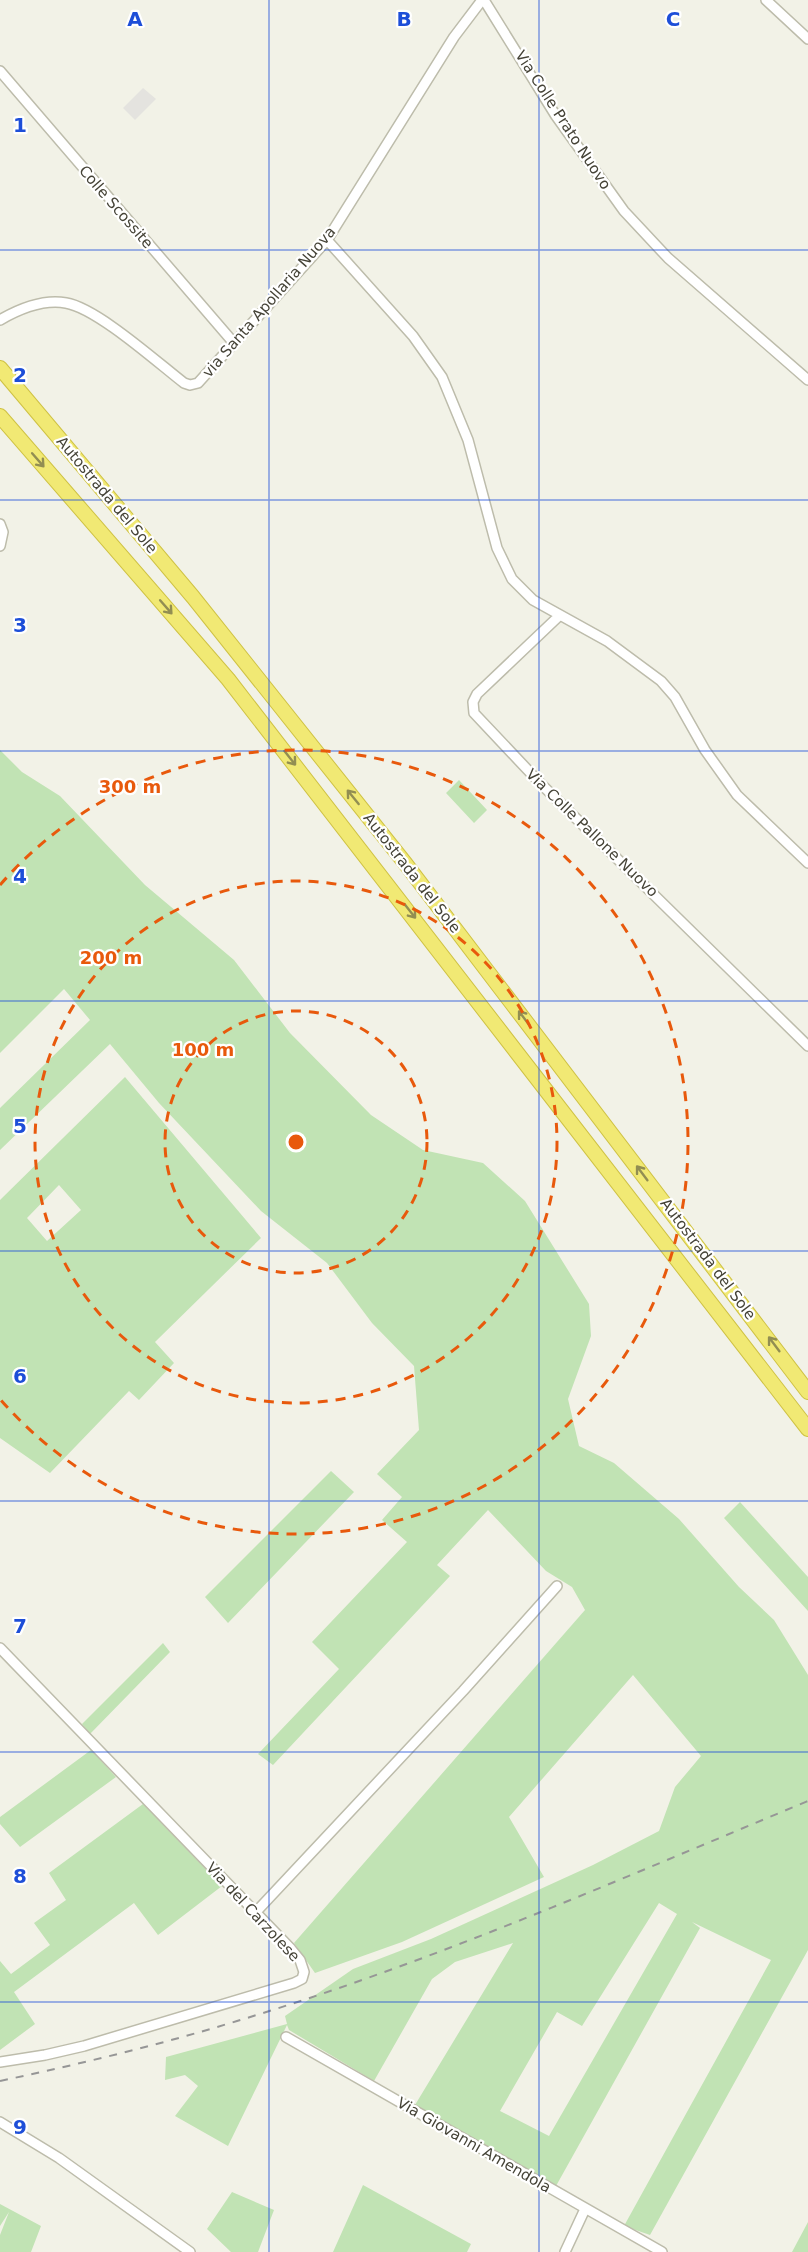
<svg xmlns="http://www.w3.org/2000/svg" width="808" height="2252" font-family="'DejaVu Sans',sans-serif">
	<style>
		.green { fill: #c1e3b4; fill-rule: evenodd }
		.parking { fill: #e4e3df }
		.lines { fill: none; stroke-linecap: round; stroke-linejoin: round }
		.minor-casing { stroke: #bdbcab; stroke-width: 12 }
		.highway-casing { stroke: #cfc244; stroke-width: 16 }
		.minor { stroke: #fff; stroke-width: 9 }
		.highway { stroke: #f1e974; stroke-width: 14 }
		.rail { stroke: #969696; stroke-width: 2; stroke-dasharray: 8 8; stroke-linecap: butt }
		.oneway { stroke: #928e52 }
		.grid { fill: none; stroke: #1d4ed8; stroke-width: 1.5; stroke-opacity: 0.55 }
		.ring { fill: none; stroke: #e8590c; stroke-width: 3; stroke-dasharray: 10 8 }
		.labels { text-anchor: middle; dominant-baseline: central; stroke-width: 4.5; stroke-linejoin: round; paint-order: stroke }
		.street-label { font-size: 15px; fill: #454337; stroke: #fff }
		.grid-label { font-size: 20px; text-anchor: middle; font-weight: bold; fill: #1d4ed8; stroke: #fff; stroke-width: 4.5; stroke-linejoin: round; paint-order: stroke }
		.centre { fill: #e8590c; stroke: #fff; stroke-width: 3 }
		.ring-label { font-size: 18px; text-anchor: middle; font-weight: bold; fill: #e8590c; stroke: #fff; stroke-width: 4.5; stroke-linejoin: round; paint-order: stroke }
	</style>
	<rect width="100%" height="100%" fill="#f2f2e7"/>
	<path class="green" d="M0,750L22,772L60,796L145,885L234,960L290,1033L371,1115L423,1150L483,1163L525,1201L589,1304L591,1336L568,1399L579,1446L614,1463L679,1519L739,1587L774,1620L808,1675V1950L650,2235L624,2226L771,1960L692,1922L700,1928L556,2186L415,2105L513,1943L455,1962L432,1979L374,2081L289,2030L287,2025L228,2146L175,2116L198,2086L185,2075L165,2080L166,2057L287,2024L285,2016L353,1969L431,1939L593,1865L659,1831L675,1787L701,1756L633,1675L509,1817L544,1877L402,1942L315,1973L294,1943L585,1610L572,1587L546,1571L488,1510L437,1565L450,1576L273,1765L258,1754L339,1669L312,1642L407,1542L382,1520L402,1497L377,1474L419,1430L414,1366L372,1323L327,1263L261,1211L159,1103L110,1044L0,1150V1108L90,1020L64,989L0,1053ZM659,1903L677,1914L549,2136L500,2111L557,2012L582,2026Z
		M459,780L487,810L474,823L446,793Z
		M125,1077L261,1238L155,1342L174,1363L139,1400L129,1391L50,1473L0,1438V1200ZM59,1185L81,1210L47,1241L27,1218Z
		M331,1471L354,1492L228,1623L205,1597Z
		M740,1502L808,1577V1611L724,1518Z
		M163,1643L170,1652L90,1734L82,1724Z
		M91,1750L116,1777L20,1847L0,1824V1817Z
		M143,1804L222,1886L158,1935L134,1903L14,1992L35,2024L0,2050V1961L11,1974L50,1945L34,1923L66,1900L49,1873Z
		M363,2185L471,2244L467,2252H333Z
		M232,2192L274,2210L258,2252H231L207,2229Z
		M0,2204L41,2226L31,2252H0V2235L9,2212L0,2226Z
		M808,2222V2252H792Z"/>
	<path class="parking" d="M143,88L156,99L135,120L123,108Z"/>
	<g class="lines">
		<defs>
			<path id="minor" d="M484,0L556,116L624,211L668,258L808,380
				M766,0L808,39
				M0,71L233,342
				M327,240L413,336L442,377L468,440L497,548L512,579L533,600L607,641L661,681L675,697L705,750L737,795L808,863
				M0,320C19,309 44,299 66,303C97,308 158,363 184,383L190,385L198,383L327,240L454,37L482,0
				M0,524L3,532L0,546
				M559,616L477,694L473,702L474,713L540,783L808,1046
				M0,1648L291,1949L300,1960L304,1972L302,1979L294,1983L84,2046L45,2055L0,2062
				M255,1913L463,1691L557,1586
				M286,2037L662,2252
				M0,2122L59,2158L190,2252
				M565,2252L585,2209"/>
			<path id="highway" d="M0,368L193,597L405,863L808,1392
				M0,416L228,679L808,1429"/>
		</defs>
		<use href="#minor" class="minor-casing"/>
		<use href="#highway" class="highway-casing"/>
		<use href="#minor" class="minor"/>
		<use href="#highway" class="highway"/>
		<path class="rail" d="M0,2081C80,2064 159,2045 237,2021C433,1962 620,1879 808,1801"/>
	</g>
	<defs><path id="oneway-shaft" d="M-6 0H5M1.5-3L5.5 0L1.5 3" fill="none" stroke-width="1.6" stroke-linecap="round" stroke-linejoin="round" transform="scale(1.5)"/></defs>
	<g class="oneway">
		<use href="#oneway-shaft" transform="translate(38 460) rotate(49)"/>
		<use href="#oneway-shaft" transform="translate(166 607) rotate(49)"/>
		<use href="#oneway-shaft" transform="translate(290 758) rotate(52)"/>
		<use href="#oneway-shaft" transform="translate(353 797) rotate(-129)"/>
		<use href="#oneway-shaft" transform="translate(410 911) rotate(52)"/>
		<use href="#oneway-shaft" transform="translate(524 1018) rotate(-127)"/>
		<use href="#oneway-shaft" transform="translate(642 1173) rotate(-127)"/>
		<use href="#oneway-shaft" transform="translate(774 1344) rotate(-127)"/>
	</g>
	<path class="grid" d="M269,0V2252M539,0V2252M0,250H808M0,500H808M0,751H808M0,1001H808M0,1251H808M0,1501H808M0,1752H808M0,2002H808"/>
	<g class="ring">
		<circle cx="296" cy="1142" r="131"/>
		<circle cx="296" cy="1142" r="261"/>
		<path d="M0 885A392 392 0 1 1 0 1399"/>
	</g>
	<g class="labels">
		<g class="street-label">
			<text transform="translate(563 120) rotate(57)">Via Colle Prato Nuovo</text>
			<text transform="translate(116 207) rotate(49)">Colle Scossite</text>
			<text transform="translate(269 302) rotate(-49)">via Santa Apollaria Nuova</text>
			<text transform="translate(107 495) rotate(50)">Autostrada del Sole</text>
			<text transform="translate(592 833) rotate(44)">Via Colle Pallone Nuovo</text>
			<text transform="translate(412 873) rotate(52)">Autostrada del Sole</text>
			<text transform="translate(708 1259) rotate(53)">Autostrada del Sole</text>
			<text transform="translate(253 1912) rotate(47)">Via del Carzolese</text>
			<text transform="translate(474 2145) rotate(30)">Via Giovanni Amendola</text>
		</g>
	</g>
	<g class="grid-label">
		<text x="135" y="26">A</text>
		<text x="404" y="26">B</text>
		<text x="673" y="26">C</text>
		<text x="20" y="132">1</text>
		<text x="20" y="382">2</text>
		<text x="20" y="632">3</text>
		<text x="20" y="883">4</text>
		<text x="20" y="1133">5</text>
		<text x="20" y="1383">6</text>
		<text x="20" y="1633">7</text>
		<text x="20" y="1883">8</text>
		<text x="20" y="2134">9</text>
	</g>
	<circle cx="296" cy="1142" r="9" class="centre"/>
	<g class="ring-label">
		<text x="130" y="793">300 m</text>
		<text x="111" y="964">200 m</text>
		<text x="203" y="1056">100 m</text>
	</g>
</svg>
